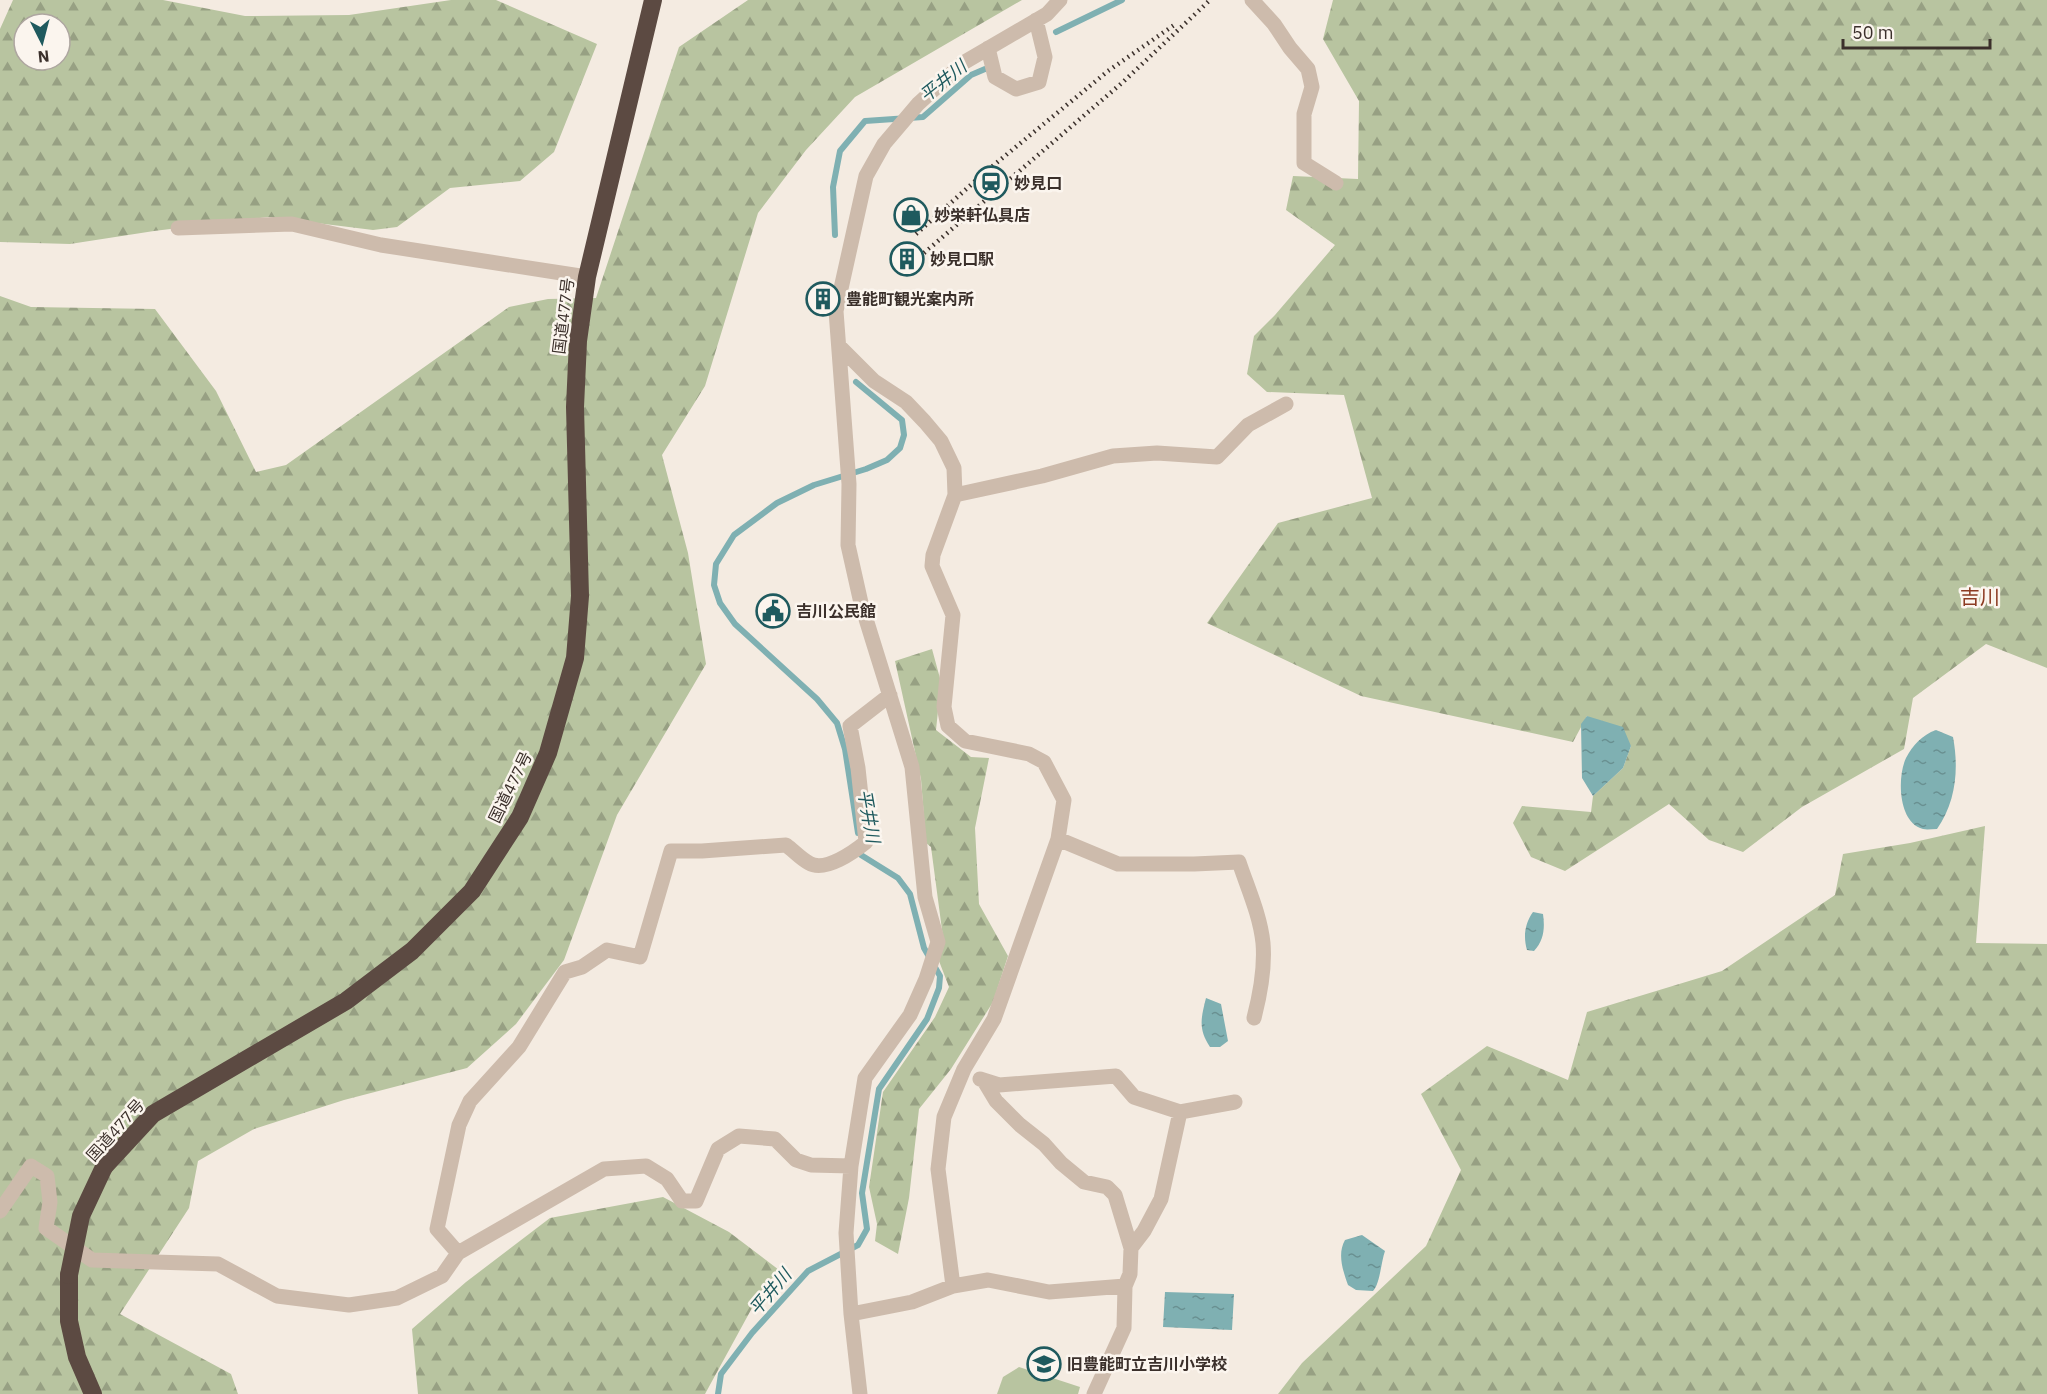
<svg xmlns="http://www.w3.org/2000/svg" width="2047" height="1394" font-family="'IBM Plex Sans','Noto Sans JP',sans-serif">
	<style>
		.forest { fill: url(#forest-firs); fill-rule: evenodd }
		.park { fill: #b8c4a0 }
		.water { fill: url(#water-ripples) }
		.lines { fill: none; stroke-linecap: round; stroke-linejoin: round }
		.stream { stroke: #7fb0b2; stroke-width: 6 }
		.minor { stroke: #cdbbac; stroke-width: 15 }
		.highway { stroke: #5c4a42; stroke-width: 18 }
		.rail { stroke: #3b302b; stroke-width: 4.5; stroke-dasharray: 1.5 4.5; stroke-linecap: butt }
		.highway-bridge { stroke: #5c4a42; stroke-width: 18 }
		.labels { text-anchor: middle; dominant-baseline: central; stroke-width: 5; stroke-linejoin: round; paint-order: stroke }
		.poi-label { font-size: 16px; font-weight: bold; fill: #3b302b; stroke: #fbf5ee; text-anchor: start }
		.street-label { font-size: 16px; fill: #3b302b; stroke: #fbf5ee }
		.water-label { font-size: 18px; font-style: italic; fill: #1f5a5e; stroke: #fbf5ee }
		.quarter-label { font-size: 20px; fill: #8c3b22; stroke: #fbf5ee }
	</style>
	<defs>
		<pattern id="forest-firs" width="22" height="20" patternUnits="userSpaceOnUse" patternTransform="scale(1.5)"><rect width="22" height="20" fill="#b8c4a0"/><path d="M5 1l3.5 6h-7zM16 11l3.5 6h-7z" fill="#97a083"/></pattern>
		<pattern id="water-ripples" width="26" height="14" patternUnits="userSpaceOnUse" patternTransform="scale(1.5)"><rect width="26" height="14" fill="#7fb0b2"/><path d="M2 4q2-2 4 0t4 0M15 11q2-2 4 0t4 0" fill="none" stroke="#699091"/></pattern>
	</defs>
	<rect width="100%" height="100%" fill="#f4ebe1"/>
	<path class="forest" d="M13,0H163L245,16L349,15L451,0H496L597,44L554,152L520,181L450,188L397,227L373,230L268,217L154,231L70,244L0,242V29ZM24,24H60V60H24Z
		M748,0H1022L855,97L806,150L758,213L705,386L662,455L688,553L706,664L617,815L564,960L516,1024L467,1068L344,1100L254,1129L198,1161L189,1208L120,1314L231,1374L238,1394H0V296L31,307L155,309L216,391L256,472L286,465L509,307L548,299L596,298L679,47Z
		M1333,0H2047V668L1986,644L1913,698L1904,749L1802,807L1743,852L1709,840L1669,804L1565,871L1531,857L1513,823L1522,806L1591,812L1593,796L1623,768L1631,746L1587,716L1573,742L1361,696L1207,623L1278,523L1372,498L1344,395L1267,392L1247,374L1254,336L1275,315L1335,245L1286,210L1293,176L1358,179L1359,101L1323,39Z
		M932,649L941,682L936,730L971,757L989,758L975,828L979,904L1008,956L993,1002L951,1069L919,1109L909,1198L898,1254L875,1241L877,1224L869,1187L883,1092L935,1017L949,987L939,961L944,945L931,847L926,843L921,779L895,661Z
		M1985,826L1976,943L2047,944V1394H1278L1302,1363L1426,1246L1461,1170L1421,1094L1487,1046L1568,1080L1587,1012L1722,971L1835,895L1843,854L1910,843Z
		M663,1197L729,1232L783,1273L752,1308L705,1394H418L412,1329L466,1282L550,1218Z"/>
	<path class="park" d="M1019,1367L1080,1387L1078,1394H997L1003,1377Z"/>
	<path class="water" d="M1587,716L1623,727L1631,746L1623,768L1593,796L1582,778L1581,724Z
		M1936,730L1953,737C1959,769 1956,802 1937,829C1932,829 1927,830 1923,829C1898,823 1897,777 1906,758C1913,745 1922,735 1936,730Z
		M1533,912L1543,914C1545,928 1544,940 1534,951L1527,950C1523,937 1525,923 1533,912Z
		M1206,998L1221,1004L1228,1041L1220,1047H1210C1198,1029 1201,1018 1206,998Z
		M1362,1235L1385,1251C1381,1262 1380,1284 1373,1291L1356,1290L1348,1285C1343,1271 1337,1254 1345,1240Z
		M1165,1292L1234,1294L1232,1330L1163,1327Z"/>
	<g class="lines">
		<path class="stream" d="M1056,32L1122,0
			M835,235L833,187L840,151L865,121L923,117L971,75L985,69
			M856,382L902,420L904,435L900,448L887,460L866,469L814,485L777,503L734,535L716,564L714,585L720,603L735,624L817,699L837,723L845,749L858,833
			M718,1394L721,1374L752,1333L808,1271L858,1245L867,1229L862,1193L879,1089L927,1019L939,988L940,976L924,948L910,894L898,878L861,855L860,849"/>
		<path class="minor" d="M1252,0L1274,24L1290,48L1308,69L1312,87L1304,114V163L1336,183
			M988,48L995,77L1016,89L1039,82L1045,57L1036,20
			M178,228L292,224L381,245L587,277
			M840,347L874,381L906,402L925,422L941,441L954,468L955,495L933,555L932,566L953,615L944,707L948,726L965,741L1029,754L1044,762L1064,800L1058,839L994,1019L964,1069L944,1117L938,1169L953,1286
			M955,495L1042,476L1113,456L1157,453L1217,457L1248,425L1286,404
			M1058,839L1118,864H1194L1239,862C1248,889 1260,915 1263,943C1265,967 1260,995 1254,1018
			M980,1079L999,1085L1116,1076L1134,1097L1180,1112
			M984,1081L996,1101L1020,1125L1044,1144L1061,1163L1084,1182L1107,1187L1115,1195L1131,1248L1130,1274L1125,1286L1124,1328L1094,1394
			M0,1211L31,1166L47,1176L50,1202L46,1228L92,1260L218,1264L277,1296L349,1305L397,1298L442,1276L458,1253L604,1169L646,1166L667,1179L682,1201H696L718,1149L739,1136L775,1139L796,1160L811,1165L851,1166
			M1131,1248L1144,1231L1161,1199L1180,1112L1235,1102
			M458,1253L437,1229L459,1125L470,1101L519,1047L565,972L582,967L607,950L640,957L671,851H702L786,845C794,851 801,859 809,863C825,873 855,851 866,842L858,768L850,726L890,695
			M851,1314L912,1302L953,1286L988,1280L1049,1292L1125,1286
			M860,1394L851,1314L846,1233L851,1166L865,1078L910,1015L926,979L938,942L925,897L912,767L861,603L848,545L849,484L836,311L866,176L884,144L918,104L963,63L1047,14L1060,0"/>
		<path class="highway" d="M104,1167L153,1114L346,1001L412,951L472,891L520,817L548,753L575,658L580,596L575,407L578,341L587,277L653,0
			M69,1275V1321L77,1357L93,1394"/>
		<path class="rail" d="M916,234L983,174L1108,71L1177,23
			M924,253L1123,82L1210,0"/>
		<path class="highway-bridge" d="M69,1275L81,1216L104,1167"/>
	</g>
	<defs>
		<symbol id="station-ring" viewBox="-11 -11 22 22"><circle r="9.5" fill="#fbf5ee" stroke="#1f5a5e" stroke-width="1.5"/><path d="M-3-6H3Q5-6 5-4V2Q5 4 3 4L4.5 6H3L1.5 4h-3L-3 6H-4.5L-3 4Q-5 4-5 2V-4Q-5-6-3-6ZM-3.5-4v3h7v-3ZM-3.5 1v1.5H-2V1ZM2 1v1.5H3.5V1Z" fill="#1f5a5e"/></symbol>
		<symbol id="shop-ring" viewBox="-11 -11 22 22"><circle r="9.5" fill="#fbf5ee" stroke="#1f5a5e" stroke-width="1.5"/><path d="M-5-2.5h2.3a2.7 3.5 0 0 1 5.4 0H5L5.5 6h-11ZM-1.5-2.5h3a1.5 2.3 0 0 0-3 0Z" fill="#1f5a5e"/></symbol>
		<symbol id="building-ring" viewBox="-11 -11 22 22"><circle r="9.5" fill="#fbf5ee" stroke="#1f5a5e" stroke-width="1.5"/><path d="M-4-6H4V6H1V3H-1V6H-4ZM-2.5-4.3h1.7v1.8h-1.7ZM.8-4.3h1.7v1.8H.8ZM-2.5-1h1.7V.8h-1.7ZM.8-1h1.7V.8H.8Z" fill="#1f5a5e"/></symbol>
		<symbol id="civic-ring" viewBox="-11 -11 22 22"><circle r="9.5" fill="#fbf5ee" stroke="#1f5a5e" stroke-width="1.5"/><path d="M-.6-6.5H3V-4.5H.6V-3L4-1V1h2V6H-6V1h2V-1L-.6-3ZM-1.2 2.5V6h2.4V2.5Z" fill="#1f5a5e"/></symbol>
		<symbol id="school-ring" viewBox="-11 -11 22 22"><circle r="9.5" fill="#fbf5ee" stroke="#1f5a5e" stroke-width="1.5"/><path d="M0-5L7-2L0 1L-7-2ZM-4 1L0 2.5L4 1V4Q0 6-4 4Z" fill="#1f5a5e"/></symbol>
	</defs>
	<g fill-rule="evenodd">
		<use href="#station-ring" x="972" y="164" width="38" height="38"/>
		<use href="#shop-ring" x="892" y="196" width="38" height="38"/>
		<use href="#building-ring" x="888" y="240" width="38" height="38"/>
		<use href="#building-ring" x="804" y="280" width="38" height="38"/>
		<use href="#civic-ring" x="754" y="592" width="38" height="38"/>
		<use href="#school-ring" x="1025" y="1345" width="38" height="38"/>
	</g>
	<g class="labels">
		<g class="poi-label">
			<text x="1014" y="183">妙見口</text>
			<text x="934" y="215">妙栄軒仏具店</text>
			<text x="930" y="259">妙見口駅</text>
			<text x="846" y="299">豊能町観光案内所</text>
			<text x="796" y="611">吉川公民館</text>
			<text x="1067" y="1364">旧豊能町立吉川小学校</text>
		</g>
		<g class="street-label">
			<text transform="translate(563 316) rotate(-83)">国道477号</text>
			<text transform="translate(510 787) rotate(-64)">国道477号</text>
			<text transform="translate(115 1130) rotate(-48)">国道477号</text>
		</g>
		<g class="water-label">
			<text transform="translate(943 81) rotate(-39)">平井川</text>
			<text transform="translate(869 816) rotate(80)">平井川</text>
			<text transform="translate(770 1292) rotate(-50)">平井川</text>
		</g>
		<g class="quarter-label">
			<text x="1980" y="596">吉川</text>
		</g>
	</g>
	<g transform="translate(42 42) rotate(174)"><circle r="28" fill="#fbf5ee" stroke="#aea6a0" stroke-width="1.5"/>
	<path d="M0-4.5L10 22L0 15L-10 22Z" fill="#1f5a5e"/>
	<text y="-9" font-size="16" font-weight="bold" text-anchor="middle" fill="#3b302b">N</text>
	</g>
	<path d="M1843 39v9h147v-9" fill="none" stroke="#3b302b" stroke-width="3"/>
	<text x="1852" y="39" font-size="18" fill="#3b302b" stroke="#fbf5ee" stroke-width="4.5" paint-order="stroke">50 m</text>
</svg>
